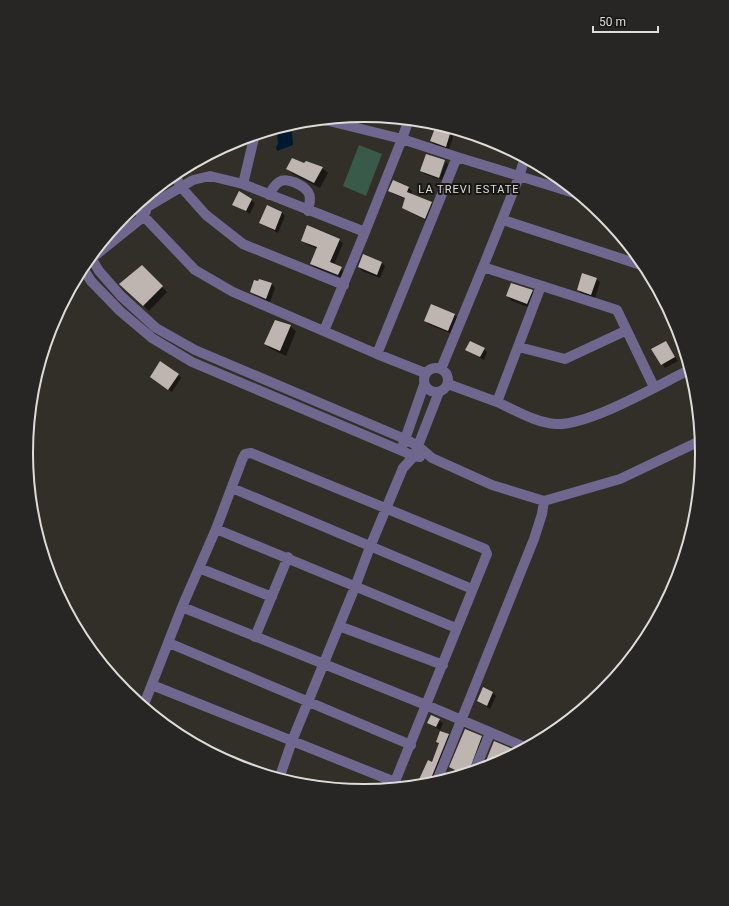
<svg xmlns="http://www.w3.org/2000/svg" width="729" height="906" font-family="Roboto,sans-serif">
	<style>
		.green { fill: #395a48 }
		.water { fill: #001932 }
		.shadow { fill: #0007 }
		.building { fill: #beb5b1 }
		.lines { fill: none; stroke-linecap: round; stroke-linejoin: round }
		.minor { stroke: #6f678e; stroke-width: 10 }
		.labels { text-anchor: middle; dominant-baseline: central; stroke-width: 4; stroke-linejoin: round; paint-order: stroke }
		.neighbourhood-label { font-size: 11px; letter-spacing: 1px; fill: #dedcd8; stroke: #181614 }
		.rim { fill: none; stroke: #dedcd8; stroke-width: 2 }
	</style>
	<rect width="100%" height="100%" fill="#322e28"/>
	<path class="green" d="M359,145L382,154L366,196L343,186Z"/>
	<path class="water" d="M292,132L293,145L277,151L276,147L278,144L277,133Z"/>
	<path class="shadow" d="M363,115L361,123L349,121L345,116Z
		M438,123L452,127L455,131L449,149L435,145L431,141Z
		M427,155L445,161H444L438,179L425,174L421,170Z
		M446,162L448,164L442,180L439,179Z
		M305,164L322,168L328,173L320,188L293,174L287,169Z
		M393,181L409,188L412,191L411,195L431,202L435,206L428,222L403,208L406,199L393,194L390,191Z
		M239,192L255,203L250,214L234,204Z
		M282,212L285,216L278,233L260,223Z
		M339,240L343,243L334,265L344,271L342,278L314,267L311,264L317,249L306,244L302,241Z
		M382,263L385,266L380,278L362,271L359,267Z
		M142,266L167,292L149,311L126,289Z
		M596,279L600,282L595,298L581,293L578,290Z
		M260,280L272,284L275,288L270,302L255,295L251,292Z
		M532,291L537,296L533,309L512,301L507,296Z
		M431,305L455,315L458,319L452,334L428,324L425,320Z
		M290,326L296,331L286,356L271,349L265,344Z
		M666,342L678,361L665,368L653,349Z
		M484,349L487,352L484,360L467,350Z
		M178,374L181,378L172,392L151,377Z
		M493,693L496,696L490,709L478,701Z
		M439,720L443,723L440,730L428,723Z
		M448,735L451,738L432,784L417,786L428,762L433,764L440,745L437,742Z
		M481,737L484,740L470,773L455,777L456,771L450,767Z
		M494,742L519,753L494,766L483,769Z"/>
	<path class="building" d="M437,123L452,127L446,147L430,141Z
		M426,154L445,160L439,178L420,171Z
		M292,158L304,163L306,161L323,167L314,183L286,169Z
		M393,180L409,187L407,192L432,202L425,219L402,208L405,198L388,191Z
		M239,191L252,199L246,211L232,205Z
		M267,205L282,212L275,230L259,223Z
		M307,225L340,239L330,262L342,267L338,275L310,264L317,247L301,241Z
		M363,254L382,262L377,275L358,267Z
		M142,265L163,286L143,306L119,284Z
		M582,273L597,278L591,295L577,290Z
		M259,279L272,283L266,299L250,292L254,280L258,281Z
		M511,283L533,290L527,304L506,296Z
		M431,304L455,314L448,331L424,321Z
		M275,320L291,325L280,351L264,344Z
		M470,341L485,348L480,357L465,350Z
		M666,341L675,357L661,365L651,349Z
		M160,361L179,374L168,390L150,377Z
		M483,687L493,692L487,706L477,701Z
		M431,715L440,719L436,727L427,723Z
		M465,729L482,736L468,774L452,779L455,770L449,767Z
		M440,731L449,734L430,781V785L416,786L428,760L432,762L439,743L436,742Z
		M494,741L520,752L488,768L484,766Z"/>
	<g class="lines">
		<path class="minor" d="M316,119L329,121L402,139L409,119
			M457,157L581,195
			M525,157L519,177L483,267L617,310L654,387
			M174,173L181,187L206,215L243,244L344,285
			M243,184L255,134
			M269,195C272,190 274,185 279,182C287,177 303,185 308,192C312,198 309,204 308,211
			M134,206H149L193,180L210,176L243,184L365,232L402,139L457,157L377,354L425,373
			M134,206L195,270L233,292L377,354
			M503,220L644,266L648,269
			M90,256L99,271L121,296L156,328L195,350L405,439L418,446L432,458L492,485L544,501L620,479L702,440
			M87,262L143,217L146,211
			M82,267L91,281L120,311L152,338L192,362L414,456L420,457
			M541,286L497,402C515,410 536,423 556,424C589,426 660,384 691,369
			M674,317L678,327
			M324,331L365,232
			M519,347L565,359L625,331
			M424 380a12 12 0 1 1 24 0a12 12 0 1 1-24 0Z
			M441,369L483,267
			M448,384L497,402
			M403,445L424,385
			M232,488L472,589
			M216,529L456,628
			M199,568L272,597
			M182,607L426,705L527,748
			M339,626L443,665
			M255,637L288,557
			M169,643L411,745
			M152,685L395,782
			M143,707L182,607L216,529L242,460L245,454L251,453L485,549L487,554L392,789
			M210,752L274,777
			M474,772L490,733
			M279,779L292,741L355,587L370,547L403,468L414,456L439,392
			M436,783L534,539L542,514L544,501"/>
	</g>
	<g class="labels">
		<g class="neighbourhood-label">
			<text x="469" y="189">LA TREVI ESTATE</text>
		</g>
	</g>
	<path d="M0 0H729V906H0ZM33 453a331 331 0 1 1 662 0a331 331 0 1 1-662 0Z" fill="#282624" fill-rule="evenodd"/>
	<path class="rim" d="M33 453a331 331 0 1 1 662 0a331 331 0 1 1-662 0Z"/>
	<path d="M593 26v6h65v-6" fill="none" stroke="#dedcd8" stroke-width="2"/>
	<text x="599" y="26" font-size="12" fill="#dedcd8" stroke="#181614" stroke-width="3" paint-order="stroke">50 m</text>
</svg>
